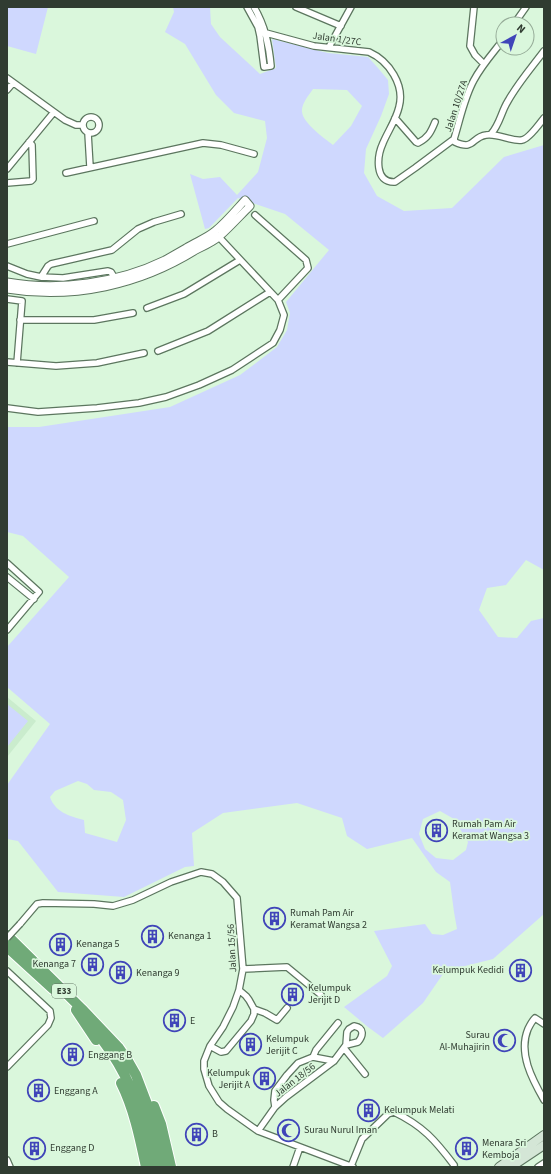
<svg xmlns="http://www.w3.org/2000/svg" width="551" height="1174" font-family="'Source Sans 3',sans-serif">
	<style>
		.built { fill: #caeccd }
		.green { fill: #cfd8fe; fill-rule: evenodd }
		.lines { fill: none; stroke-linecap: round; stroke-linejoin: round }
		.minor-casing { stroke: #5c765f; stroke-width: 8 }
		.tertiary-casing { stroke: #5c765f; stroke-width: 9 }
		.secondary-casing { stroke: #5c765f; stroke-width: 10 }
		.motorway-casing { stroke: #fff; stroke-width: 12 }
		.minor { stroke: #fff; stroke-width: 5.5 }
		.tertiary { stroke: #fff; stroke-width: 7 }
		.secondary { stroke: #d4e6d6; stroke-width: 8 }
		.motorway { stroke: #70aa78; stroke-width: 10 }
		.minor-bridge-casing { stroke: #5c765f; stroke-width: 8; stroke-linecap: butt }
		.minor-bridge { stroke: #fff; stroke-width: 5.5 }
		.labels { text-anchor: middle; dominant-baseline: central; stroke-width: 3.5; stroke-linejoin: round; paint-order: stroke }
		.shield { fill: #daf7dc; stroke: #637464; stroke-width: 1 }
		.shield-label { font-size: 9px; font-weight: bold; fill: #303c31 }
		.street-label { font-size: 10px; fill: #303c31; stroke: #daf7dc }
		.poi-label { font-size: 10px; fill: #303c31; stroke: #daf7dc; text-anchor: start }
	</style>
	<rect width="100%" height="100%" fill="#daf7dc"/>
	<path class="built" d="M7,697L36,721L7,757Z"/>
	<path class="green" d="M7,7H48L36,54L7,46Z
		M173,7H210L211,24L220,37L260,74L276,68L272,39L328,53L368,57L378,68L388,80L389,94L381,116L366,149L364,173L377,196L404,211L452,208L504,157L544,145V570L526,560L506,585L487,588L479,610L498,637L517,638L531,621L544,618V914L493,959L445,971L423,1003L383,1038L368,1027L344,1007L387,976L392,966L374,931L425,924L432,934L443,935L457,929L454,912L450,882L436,872L412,838L367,849L347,836L342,818L297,803L223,813L192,833L194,866L185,867L124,897L58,892L18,841L7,839V785L50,724L7,687V647L69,577L23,536L7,532V427H39L170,407L240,375L277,347L287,330L290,313L286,302L329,250L285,214L238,198L209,228L205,229L190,174L203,179L220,177L237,195L258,172L267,138L265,121L234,113L216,95L185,44L165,32L174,12ZM313,89L347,90L362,106L351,126L333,145C324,138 303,123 302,112C301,104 309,95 313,89ZM78,781L87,784L94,790L111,792L123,800L126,820L117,842L85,833L84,820C69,816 55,812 50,797L55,791ZM440,811L454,819L468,842L466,850L453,860L436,858L425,849L419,834L423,819Z
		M7,704L28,721L7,747Z"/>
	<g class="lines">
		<defs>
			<path id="minor" d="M247,7L258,27L260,36L264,67L271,66C269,44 265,26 254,7
				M296,7L341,26
				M474,7L470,46L475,55L484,64
				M514,24L526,7
				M266,33L314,46L369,52C389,61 405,85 399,107C396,120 388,131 383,143C377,156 374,183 395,182L415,168L454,139
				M329,47L351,7
				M7,78L65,120L76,125H83
				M7,90L13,83
				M83 125a8 8 0 1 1 16 0a8 8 0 1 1-16 0Z
				M395,118L416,142L418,143C428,138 431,132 435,122
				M88,133L90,167
				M491,134C500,124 501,112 508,101C518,83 532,67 544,51
				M454,139C460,120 464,98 474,80C482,65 493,53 503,40
				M454,139L455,142C475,151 471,137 486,135C498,133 512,142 522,140C529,139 540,123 544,118
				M7,169L54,112
				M66,173L203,143L221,145L254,154
				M7,183L31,181L33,179L32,145L29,142
				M255,215L306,260L308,268L278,300
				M7,244L94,221
				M7,266L27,274L41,277L63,278L108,271L111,272L114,277
				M41,277L48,266L51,264L112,250L138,229L154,222L181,214
				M7,299L22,301L17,363
				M147,308L184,294L240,260
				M20,320H94L133,313
				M158,351L208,331L270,292
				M7,362L56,366L97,363L144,353
				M7,408L38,412L97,408L139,403L166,397L199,385L232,370L273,343L280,330L284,315L278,300L217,235
				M7,563L39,592L7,630
				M7,577L34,599
				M20,924L37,904L43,903L94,904L113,906L133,900L171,882L201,872L212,874L223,882L237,898L243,969L239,990L233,1007L223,1027L210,1046L204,1061V1069L209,1086L219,1102L227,1109L258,1131L353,1167
				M243,969L287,967L321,995
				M7,971L50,1011L51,1018L48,1025L7,1067
				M254,1009L265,1013L277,1020L287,1008
				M544,1024L535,1018C532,1021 530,1025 528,1029C518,1053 532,1079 544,1100
				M210,1046L221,1052L226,1051L251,1021L254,1014V1009L249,1000L246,996L239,990
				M344,1048L365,1074
				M313,1057L316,1050L338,1023
				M275,1107L274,1100L275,1091L287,1075L298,1063L313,1057L334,1061
				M258,1131L275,1107L286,1097L334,1061L346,1045L347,1032L349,1029L354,1026C365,1028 363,1036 358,1042L346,1045
				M7,1160L10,1167
				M351,1166L362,1139L388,1114L394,1112C423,1126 435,1140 454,1165
				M293,1167L300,1147
				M538,1167L544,1163"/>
			<path id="tertiary" d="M7,282C59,291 118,283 165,260C172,256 179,252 186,248C195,242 207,238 215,231C226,222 235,211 245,200L250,206C240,216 230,227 220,236C213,242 204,246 196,250C140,285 73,300 7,289"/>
			<path id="secondary" d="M499,1167L544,1135
				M511,1167L544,1145"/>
			<path id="motorway" d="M7,935L82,1009L119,1048L128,1061L136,1075L152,1117L162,1167
				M7,947L53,989
				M76,1010L96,1040
				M95,1031C119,1059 135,1092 145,1128C149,1141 151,1154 153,1167
				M121,1083C134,1109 140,1139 146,1167
				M154,1106L161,1124L171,1167"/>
		</defs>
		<use href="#minor" class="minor-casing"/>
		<use href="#tertiary" class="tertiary-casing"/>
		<use href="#secondary" class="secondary-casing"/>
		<use href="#motorway" class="motorway-casing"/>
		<use href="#minor" class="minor"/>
		<use href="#tertiary" class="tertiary"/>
		<use href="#secondary" class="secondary"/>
		<use href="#motorway" class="motorway"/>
		<defs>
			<path id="minor-bridge" d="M7,938L20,924"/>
		</defs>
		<use href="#minor-bridge" class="minor-bridge-casing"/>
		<use href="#minor-bridge" class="minor-bridge"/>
	</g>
	<defs>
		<symbol id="building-ring" viewBox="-11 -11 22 22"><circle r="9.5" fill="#daf7dc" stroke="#4045b9" stroke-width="1.5"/><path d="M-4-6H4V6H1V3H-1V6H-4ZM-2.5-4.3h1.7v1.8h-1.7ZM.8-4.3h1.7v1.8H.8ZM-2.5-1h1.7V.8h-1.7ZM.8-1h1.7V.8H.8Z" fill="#4045b9"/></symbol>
		<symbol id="mosque-ring" viewBox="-11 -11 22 22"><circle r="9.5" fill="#daf7dc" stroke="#4045b9" stroke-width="1.5"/><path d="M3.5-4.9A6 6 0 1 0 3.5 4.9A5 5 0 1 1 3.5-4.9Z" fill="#4045b9"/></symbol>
	</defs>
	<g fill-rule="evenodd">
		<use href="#building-ring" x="424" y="818" width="25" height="25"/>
		<use href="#building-ring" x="262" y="906" width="25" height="25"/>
		<use href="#building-ring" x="140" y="924" width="25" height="25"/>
		<use href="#building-ring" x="48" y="932" width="25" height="25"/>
		<use href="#building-ring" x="80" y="952" width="25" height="25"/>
		<use href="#building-ring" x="508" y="958" width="25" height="25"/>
		<use href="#building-ring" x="108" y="960" width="25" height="25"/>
		<use href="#building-ring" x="280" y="982" width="25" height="25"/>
		<use href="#building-ring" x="162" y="1008" width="25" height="25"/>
		<use href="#mosque-ring" x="492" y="1028" width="25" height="25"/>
		<use href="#building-ring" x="238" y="1032" width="25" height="25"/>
		<use href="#building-ring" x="60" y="1042" width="25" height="25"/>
		<use href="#building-ring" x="252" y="1066" width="25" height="25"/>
		<use href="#building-ring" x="26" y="1078" width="25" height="25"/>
		<use href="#building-ring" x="356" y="1098" width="25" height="25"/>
		<use href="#mosque-ring" x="276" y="1118" width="25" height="25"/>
		<use href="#building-ring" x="184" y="1122" width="25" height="25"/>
		<use href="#building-ring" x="22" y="1136" width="25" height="25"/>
		<use href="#building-ring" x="454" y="1136" width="25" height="25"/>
	</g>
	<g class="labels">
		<rect class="shield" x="52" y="984" width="24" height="14" rx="3"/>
		<g class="shield-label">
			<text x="64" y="991">E33</text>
		</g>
		<g class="street-label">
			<text transform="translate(337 39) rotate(8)">Jalan 1/27C</text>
			<text transform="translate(456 106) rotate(-72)">Jalan 10/27A</text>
			<text transform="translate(232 948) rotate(-93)">Jalan 15/56</text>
			<text transform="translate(295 1080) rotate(-38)">Jalan 18/56</text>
		</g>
		<g class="poi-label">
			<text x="452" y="824">Rumah Pam Air<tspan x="452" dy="12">Keramat Wangsa 3</tspan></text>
			<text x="290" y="913">Rumah Pam Air<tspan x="290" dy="12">Keramat Wangsa 2</tspan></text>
			<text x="168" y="936">Kenanga 1</text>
			<text x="76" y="944">Kenanga 5</text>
			<text x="76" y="964" text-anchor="end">Kenanga 7</text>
			<text x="504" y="970" text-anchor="end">Kelumpuk Kedidi</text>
			<text x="136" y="973">Kenanga 9</text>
			<text x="308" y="988">Kelumpuk<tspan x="308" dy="12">Jerijit D</tspan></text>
			<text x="190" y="1021">E</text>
			<text x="490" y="1035" text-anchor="end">Surau<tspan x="490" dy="12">Al-Muhajirin</tspan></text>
			<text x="266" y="1039">Kelumpuk<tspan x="266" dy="12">Jerijit C</tspan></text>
			<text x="88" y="1055">Enggang B</text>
			<text x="250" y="1073" text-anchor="end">Kelumpuk<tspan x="250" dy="12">Jerijit A</tspan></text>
			<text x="54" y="1091">Enggang A</text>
			<text x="384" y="1110">Kelumpuk Melati</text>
			<text x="304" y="1130">Surau Nurul Iman</text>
			<text x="212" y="1134">B</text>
			<text x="482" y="1143">Menara Sri<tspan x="482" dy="12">Kemboja</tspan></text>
			<text x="50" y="1148">Enggang D</text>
		</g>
	</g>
	<rect width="551" height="1174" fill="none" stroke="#303c31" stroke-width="16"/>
	<g transform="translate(515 36) rotate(40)"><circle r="19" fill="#daf7dc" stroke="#96ac98"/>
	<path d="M0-3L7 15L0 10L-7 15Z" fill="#4045b9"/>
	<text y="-6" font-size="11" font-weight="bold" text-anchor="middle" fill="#303c31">N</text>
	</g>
</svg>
